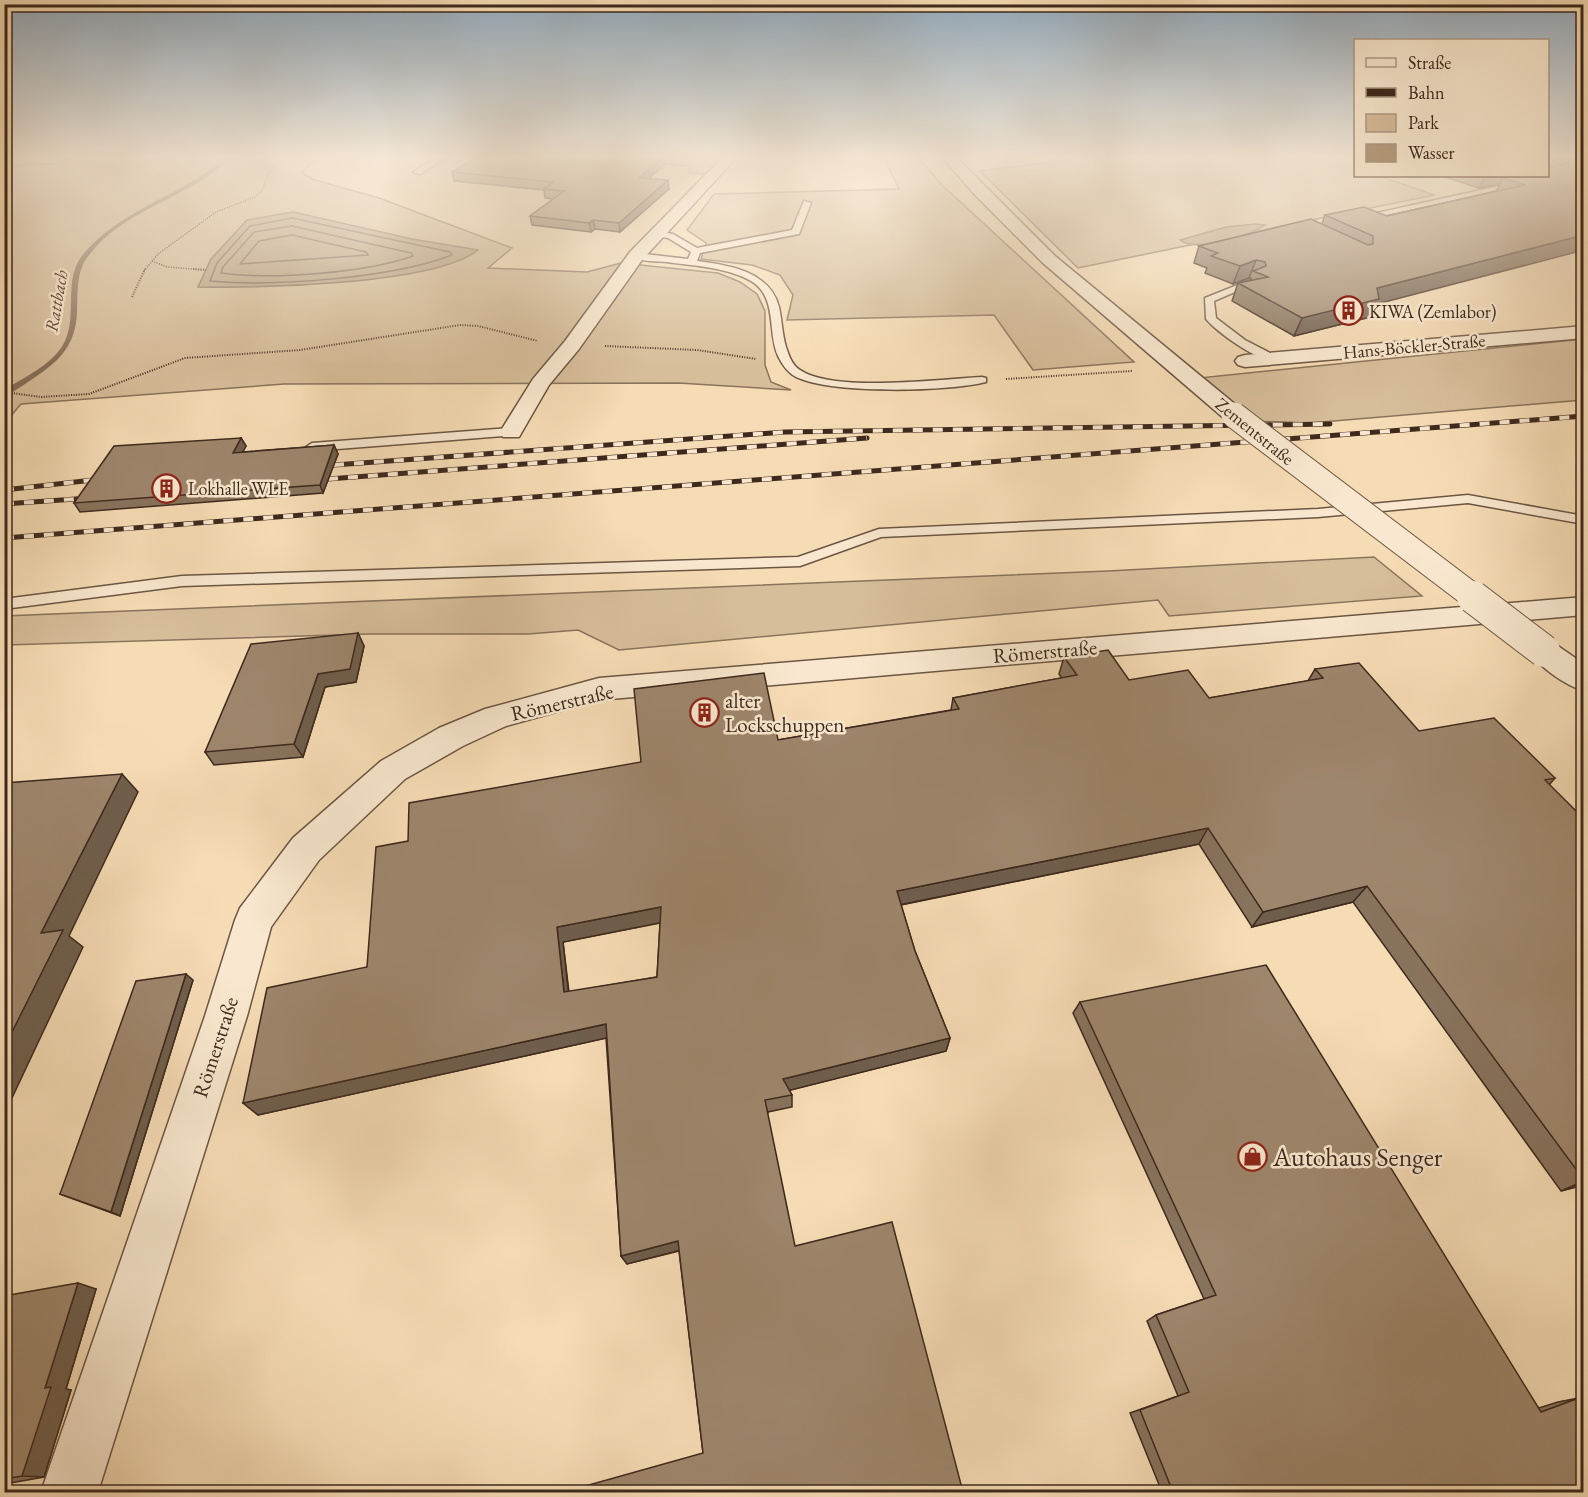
<svg xmlns="http://www.w3.org/2000/svg" width="1588" height="1497" font-family="'EB Garamond',serif">
	<style>
		.green { fill: #d7be9b; stroke: #8a745c; stroke-width: 1.5 }
		.water { fill: #b79f81; stroke: #877059; stroke-width: 1.5 }
		.lines { fill: none; stroke-linecap: round; stroke-linejoin: round }
		.shore { stroke: #7a644f; stroke-width: 1.5 }
		.stream { fill: #877059; fill-rule: evenodd }
		.service-casing { stroke: #6c5643; stroke-width: 3 }
		.minor-casing { stroke: #6c5643; stroke-width: 3 }
		.tertiary-casing { stroke: #6c5643; stroke-width: 3 }
		.path-far1 { stroke: #3e291d; stroke-width: 1.5; stroke-dasharray: 1 1.5; stroke-linecap: butt }
		.path { stroke: #3e291d; stroke-width: 2; stroke-dasharray: 1 1.5; stroke-linecap: butt }
		.service { fill: #f9e8cf; fill-rule: evenodd }
		.minor { fill: #f9e8cf; fill-rule: evenodd }
		.tertiary { fill: #f9e8cf; fill-rule: evenodd }
		.rail-casing { stroke: #3e291d; stroke-width: 5 }
		.rail { stroke: #f9e8cf; stroke-width: 4; stroke-dasharray: 10; stroke-linecap: butt }
		.tertiary-bridge-far1-casing { stroke: #6c5643; stroke-width: 27; stroke-linecap: butt }
		.tertiary-bridge-casing { stroke: #6c5643; stroke-width: 34; stroke-linecap: butt }
		.tertiary-bridge-far1 { stroke: #f9e8cf; stroke-width: 25 }
		.tertiary-bridge { stroke: #f9e8cf; stroke-width: 32 }
		.wall { fill: #88735d; stroke: #3e291d; stroke-width: 1.5; fill-rule: evenodd }
		.shaded-wall { fill: #6f5e4c; stroke: #3e291d; stroke-width: 1.5 }
		.building { fill: #9e866c; stroke: #3e291d; stroke-width: 1.5; fill-rule: evenodd }
		.labels { text-anchor: middle; dominant-baseline: central; stroke-width: 5; stroke-linejoin: round; paint-order: stroke }
		.far-water-label { font-size: 18px; font-style: italic; fill: #624c3b; stroke: #f9e8cf }
		.far-poi-label { font-size: 18px; fill: #3e291d; stroke: #f9e8cf; text-anchor: start }
		.far-street-label { font-size: 18px; fill: #3e291d; stroke: #f9e8cf }
		.street-label { font-size: 21px; fill: #3e291d; stroke: #f9e8cf }
		.poi-label { font-size: 21px; fill: #3e291d; stroke: #f9e8cf; text-anchor: start }
		.near-poi-label { font-size: 26px; fill: #3e291d; stroke: #f9e8cf; text-anchor: start }
	</style>
	<rect width="100%" height="100%" fill="#f6dcb5"/>
	<filter id="stains"><feTurbulence type="fractalNoise" baseFrequency=".00333" numOctaves="4"/><feColorMatrix values="0 0 0 0 .2 0 0 0 0 .09 0 0 0 0 .02 0 0 0 .5 -.17"/></filter>
	<radialGradient id="worn" r=".72"><stop offset=".6" stop-color="#630" stop-opacity="0"/><stop offset="1" stop-color="#630" stop-opacity=".3"/></radialGradient>
	<path class="green" d="M82,156H318L302,173L315,180L379,198L512,248L488,268L587,272L621,263L718,273L740,282L757,294L765,311V365L771,382L791,390L678,383L284,384L21,404L5,423V166L49,164Z
		M658,156H700L721,161L706,174L688,173L692,166L649,163Z
		M883,156H917L942,185L1134,362L1033,370L994,315L787,320L793,295L780,275L752,265L701,259L706,243L687,230L714,194L899,189Z
		M1102,156H1355L1356,176H1380L1434,195L1078,268L980,171Z
		M1583,339V400L1310,423L1252,421L1199,378Z
		M1374,557L1422,596L1169,616L1158,600L619,650L578,630L528,634H369L5,645L4,616L1108,571Z"/>
	<path class="water" d="M293,212L412,239L478,250C435,285 257,288 198,287L211,259L247,220Z
		M1255,224L1265,225C1250,235 1197,253 1180,240L1226,227Z"/>
	<g class="lines">
		<path class="shore" d="M292,218L450,252L452,255C393,278 274,287 210,281L217,263L250,226Z
			M292,226L411,253L413,256C365,273 272,280 221,273L223,267L254,232Z
			M292,235L366,252L368,255L240,264L259,241Z"/>
		<path class="stream" d="M227,156H233C191,199 122,208 87,258C76,273 78,293 77,311C76,348 57,363 28,382C20,387 13,393 4,396V390C25,377 54,364 65,341C78,313 62,279 84,253C123,208 184,195 227,156Z"/>
		<defs>
			<path id="service" d="M440,156H449L420,174L413,172Z
				M1522,181L1525,185L1358,221L1354,218Z
				M804,201L811,203L799,234L700,253L697,261C728,265 770,271 779,307C782,320 782,334 786,347C789,356 792,365 800,370C834,393 940,379 982,377L986,378V382C947,392 831,394 796,377C787,372 782,364 778,356C767,332 778,297 751,281C727,267 694,266 667,262C656,261 640,262 631,256L636,253L688,259L691,252L668,238L654,236L653,234L657,231L673,234L697,248L792,230Z
				M1250,280L1258,282L1214,301L1216,318L1245,340L1276,356V360C1259,363 1217,332 1206,319L1205,298Z
				M511,428L517,432L515,435L312,451L306,447L312,443Z
				M1468,495L1584,516V524L1468,503L1318,517L881,537L800,566L182,586L4,609V599L182,576L798,557L879,529L1318,509Z"/>
			<path id="minor" d="M16,156H69C57,167 33,163 18,159Z
				M724,156H738L642,260L579,349L549,385L519,437H503L500,432L533,379L565,341L630,252Z
				M1584,326V338L1245,367L1238,365L1235,361L1238,357L1245,355Z
				M1584,597V615L599,700L506,726L463,746L405,779L319,860L271,927L247,1016L98,1492H41L205,1016L235,920L240,908L293,838L381,761L439,728L485,709L599,678Z"/>
			<path id="tertiary" d="M941,156H955L1055,256L1242,410L1245,415L1242,420H1226L1043,263L975,195Z
				M1544,641L1555,644L1584,664V691C1565,685 1539,667 1529,651L1533,644Z"/>
		</defs>
		<use href="#service" class="service-casing"/>
		<use href="#minor" class="minor-casing"/>
		<use href="#tertiary" class="tertiary-casing"/>
		<path class="path-far1" d="M152,261L167,267L206,270
			M144,271L158,254L216,212L255,197L262,191L268,174L281,156"/>
		<path class="path" d="M193,269L206,270
			M132,297L145,269
			M605,346L697,350L756,359
			M1006,379L1132,371
			M4,392L41,397L89,394L185,358L300,350L460,325L478,326L538,341"/>
		<use href="#service" class="service"/>
		<use href="#minor" class="minor"/>
		<use href="#tertiary" class="tertiary"/>
		<defs>
			<path id="rail" d="M334,465L785,432L1330,424
				M328,479L867,438
				M4,490L102,479
				M4,504L90,498
				M4,538L1584,416"/>
		</defs>
		<use href="#rail" class="rail-casing"/>
		<use href="#rail" class="rail"/>
		<defs>
			<path id="tertiary-bridge-far1" d="M1234,415L1475,598"/>
			<path id="tertiary-bridge" d="M1473,597L1544,651"/>
		</defs>
		<use href="#tertiary-bridge-far1" class="tertiary-bridge-far1-casing"/>
		<use href="#tertiary-bridge" class="tertiary-bridge-casing"/>
		<use href="#tertiary-bridge-far1" class="tertiary-bridge-far1"/>
		<use href="#tertiary-bridge" class="tertiary-bridge"/>
	</g>
	<path class="wall" d="M1584,156L1377,304L1370,317L1294,336L1232,301L1238,283L1250,281L1251,278H1249L1233,284L1205,273L1207,268L1194,263L1199,246L1322,224L1325,215L1387,216L1496,191L1500,184L1479,188L1442,176H1548Z
		M665,164L649,178L669,189L620,232L595,229L591,232L532,225L530,216L554,199L545,198L544,190L454,181L452,172Z
		M241,438L246,446L242,452L334,445L338,454L323,493L80,512L74,503Z
		M358,633L364,646L356,682L325,687L303,757L214,765L205,752Z
		M1064,657L1129,680L1209,698L1308,681L1315,669L1419,731L1555,778L1549,785L1584,819V1185L1561,1191L1353,902L1252,927L1199,844L901,905L915,951L950,1038L946,1051L789,1090L792,1095V1107L768,1112L703,1453L679,1251L627,1264L621,1256L606,1038L258,1115L243,1103L367,967L408,841L778,740L951,710L953,698L1062,678L1059,674ZM660,923L657,977L569,992L563,942Z
		M193,980L120,1216L60,1194Z
		M1080,1002L1539,1408L1558,1402L1579,1398L1584,1492H1162L1130,1413L1178,1396L1147,1321L1156,1315L1204,1299L1073,1013Z
		M96,1289L66,1389L71,1390L44,1477L4,1484V1296Z"/>
	<path class="shaded-wall" d="M664,156L665,164L640,186L639,178Z
		M1568,156H1584V166L1548,174V160Z
		M1486,176H1539L1503,178L1500,184L1479,188Z
		M668,180L669,189L620,232L619,223Z
		M593,220L595,229L591,232L589,223Z
		M1584,235V250L1377,304L1370,317L1294,336L1302,318L1377,288Z
		M1256,260L1249,278L1233,284L1240,266Z
		M241,438L246,446L238,461L233,453Z
		M334,445L338,454L323,493L320,485Z
		M358,633L364,646L356,682L325,687L303,757L294,744L318,674Z
		M122,774L138,792L69,936L83,947L4,1115V1048L41,933Z
		M1208,828L1199,844L894,906L897,891Z
		M1367,886L1353,902L1252,927L1263,912Z
		M661,907L664,922L563,942L570,1006L564,992L557,927Z
		M186,974L193,980L120,1216L111,1212Z
		M606,1024L611,1037L258,1115L243,1103Z
		M950,1038L946,1051L783,1092V1079Z
		M1584,1181V1185L1561,1191Z
		M678,1241L681,1250L627,1264L621,1256Z
		M78,1283L96,1289L66,1389L71,1390L44,1477L22,1476L45,1388Z"/>
	<path class="building" d="M479,156H664L639,178L668,180L619,223L593,220L589,223L530,216L564,191L544,189L553,182L452,172Z
		M1548,156H1568L1548,160Z
		M1584,160V235L1377,288L1379,299L1302,318L1238,283L1268,277L1253,271L1266,266L1265,262L1256,260L1240,266L1211,256L1218,253L1199,246L1311,219L1368,245L1373,244V236L1325,215L1364,207L1387,216L1525,185L1503,178L1513,176H1548V168Z
		M241,438L233,453L334,445L320,485L74,503L114,446Z
		M358,633L350,669L318,674L294,744L205,752L251,644Z
		M1108,650L1129,680L1188,670L1209,698L1323,678L1315,669L1359,663L1419,731L1494,718L1555,778L1545,780L1584,819V1180L1367,886L1263,912L1208,828L897,891L915,951L950,1038L783,1079L792,1095L765,1100L795,1246L892,1222L963,1492H564L703,1453L678,1241L621,1256L606,1024L243,1103L267,988L367,967L376,847L408,841L409,803L641,762L634,689L764,673L778,740L959,709L953,698L1077,675L1064,657ZM661,907L657,977L564,992L557,927Z
		M122,774L41,933L63,930L4,1048V783Z
		M1266,965L1541,1412L1579,1398L1584,1405V1492H1173L1140,1410L1189,1392L1156,1315L1216,1295L1080,1002Z
		M186,974L111,1212L60,1194L136,981Z
		M78,1283L45,1388L51,1387L22,1476L4,1479V1296Z"/>
	<linearGradient id="sky" x2="0" y2="1"><stop stop-color="#94acbf"/><stop offset="0.43" stop-color="#fbefde"/><stop offset="1" stop-color="#fbefde" stop-opacity="0"/></linearGradient>
	<rect width="1588" height="365" fill="url(#sky)"/>
	<defs>
		<symbol id="building-ring" viewBox="-11 -11 22 22"><circle r="9.5" fill="#f9e8cf" stroke="#8f2418" stroke-width="1.5"/><path d="M-4-6H4V6H1V3H-1V6H-4ZM-2.5-4.3h1.7v1.8h-1.7ZM.8-4.3h1.7v1.8H.8ZM-2.5-1h1.7V.8h-1.7ZM.8-1h1.7V.8H.8Z" fill="#8f2418"/></symbol>
		<symbol id="shop-ring" viewBox="-11 -11 22 22"><circle r="9.5" fill="#f9e8cf" stroke="#8f2418" stroke-width="1.5"/><path d="M-5-2.5h2.3a2.7 3.5 0 0 1 5.4 0H5L5.5 6h-11ZM-1.5-2.5h3a1.5 2.3 0 0 0-3 0Z" fill="#8f2418"/></symbol>
	</defs>
	<g fill-rule="evenodd">
		<use href="#building-ring" x="1332" y="294" width="33" height="33"/>
		<use href="#building-ring" x="150" y="472" width="33" height="33"/>
		<use href="#building-ring" x="688" y="696" width="33" height="33"/>
		<use href="#shop-ring" x="1236" y="1140" width="33" height="33"/>
	</g>
	<g class="labels">
		<g class="far-water-label">
			<text transform="translate(56 301) rotate(-80)">Rattbach</text>
		</g>
		<g class="far-poi-label">
			<text x="1369" y="311">KIWA (Zemlabor)</text>
			<text x="188" y="488">Lokhalle WLE</text>
		</g>
		<g class="far-street-label">
			<text transform="translate(1414 346) rotate(-5)">Hans-Böckler-Straße</text>
			<text transform="translate(1255 431) rotate(39)">Zementstraße</text>
		</g>
		<g class="street-label">
			<text transform="translate(1045 651) rotate(-5)">Römerstraße</text>
			<text transform="translate(562 702) rotate(-13)">Römerstraße</text>
			<text transform="translate(215 1047) rotate(-72)">Römerstraße</text>
		</g>
		<g class="poi-label">
			<text x="725" y="700">alter<tspan x="725" dy="24">Lockschuppen</tspan></text>
		</g>
		<g class="near-poi-label">
			<text x="1273" y="1157">Autohaus Senger</text>
		</g>
	</g>
	<rect width="1588" height="1497" fill="none" stroke="#f6dcb5" stroke-width="24"/>
	<rect x="6" y="6" width="1576" height="1485" fill="none" stroke="#3e291d" stroke-width="3"/>
	<rect x="12" y="12" width="1564" height="1473" fill="none" stroke="#3e291d" stroke-width="1.5"/>
	<rect x="1354" y="39" width="195" height="138" fill="#f9e8cf" stroke="#ae9c88" stroke-width="1.5"/>
	<rect x="1366" y="58" width="30" height="9" fill="#f9e8cf" stroke="#ae9c88" stroke-width="1.5"/>
	<text x="1408" y="69" font-size="18" fill="#3e291d">Straße</text>
	<rect x="1366" y="88" width="30" height="9" fill="#3e291d" stroke="#ae9c88" stroke-width="1.5"/>
	<text x="1408" y="99" font-size="18" fill="#3e291d">Bahn</text>
	<rect x="1366" y="114" width="30" height="18" fill="#d7be9b" stroke="#ae9c88" stroke-width="1.5"/>
	<text x="1408" y="129" font-size="18" fill="#3e291d">Park</text>
	<rect x="1366" y="144" width="30" height="18" fill="#b79f81" stroke="#ae9c88" stroke-width="1.5"/>
	<text x="1408" y="159" font-size="18" fill="#3e291d">Wasser</text>
	<rect width="100%" height="100%" filter="url(#stains)"/>
	<rect width="100%" height="100%" fill="url(#worn)"/>
</svg>
